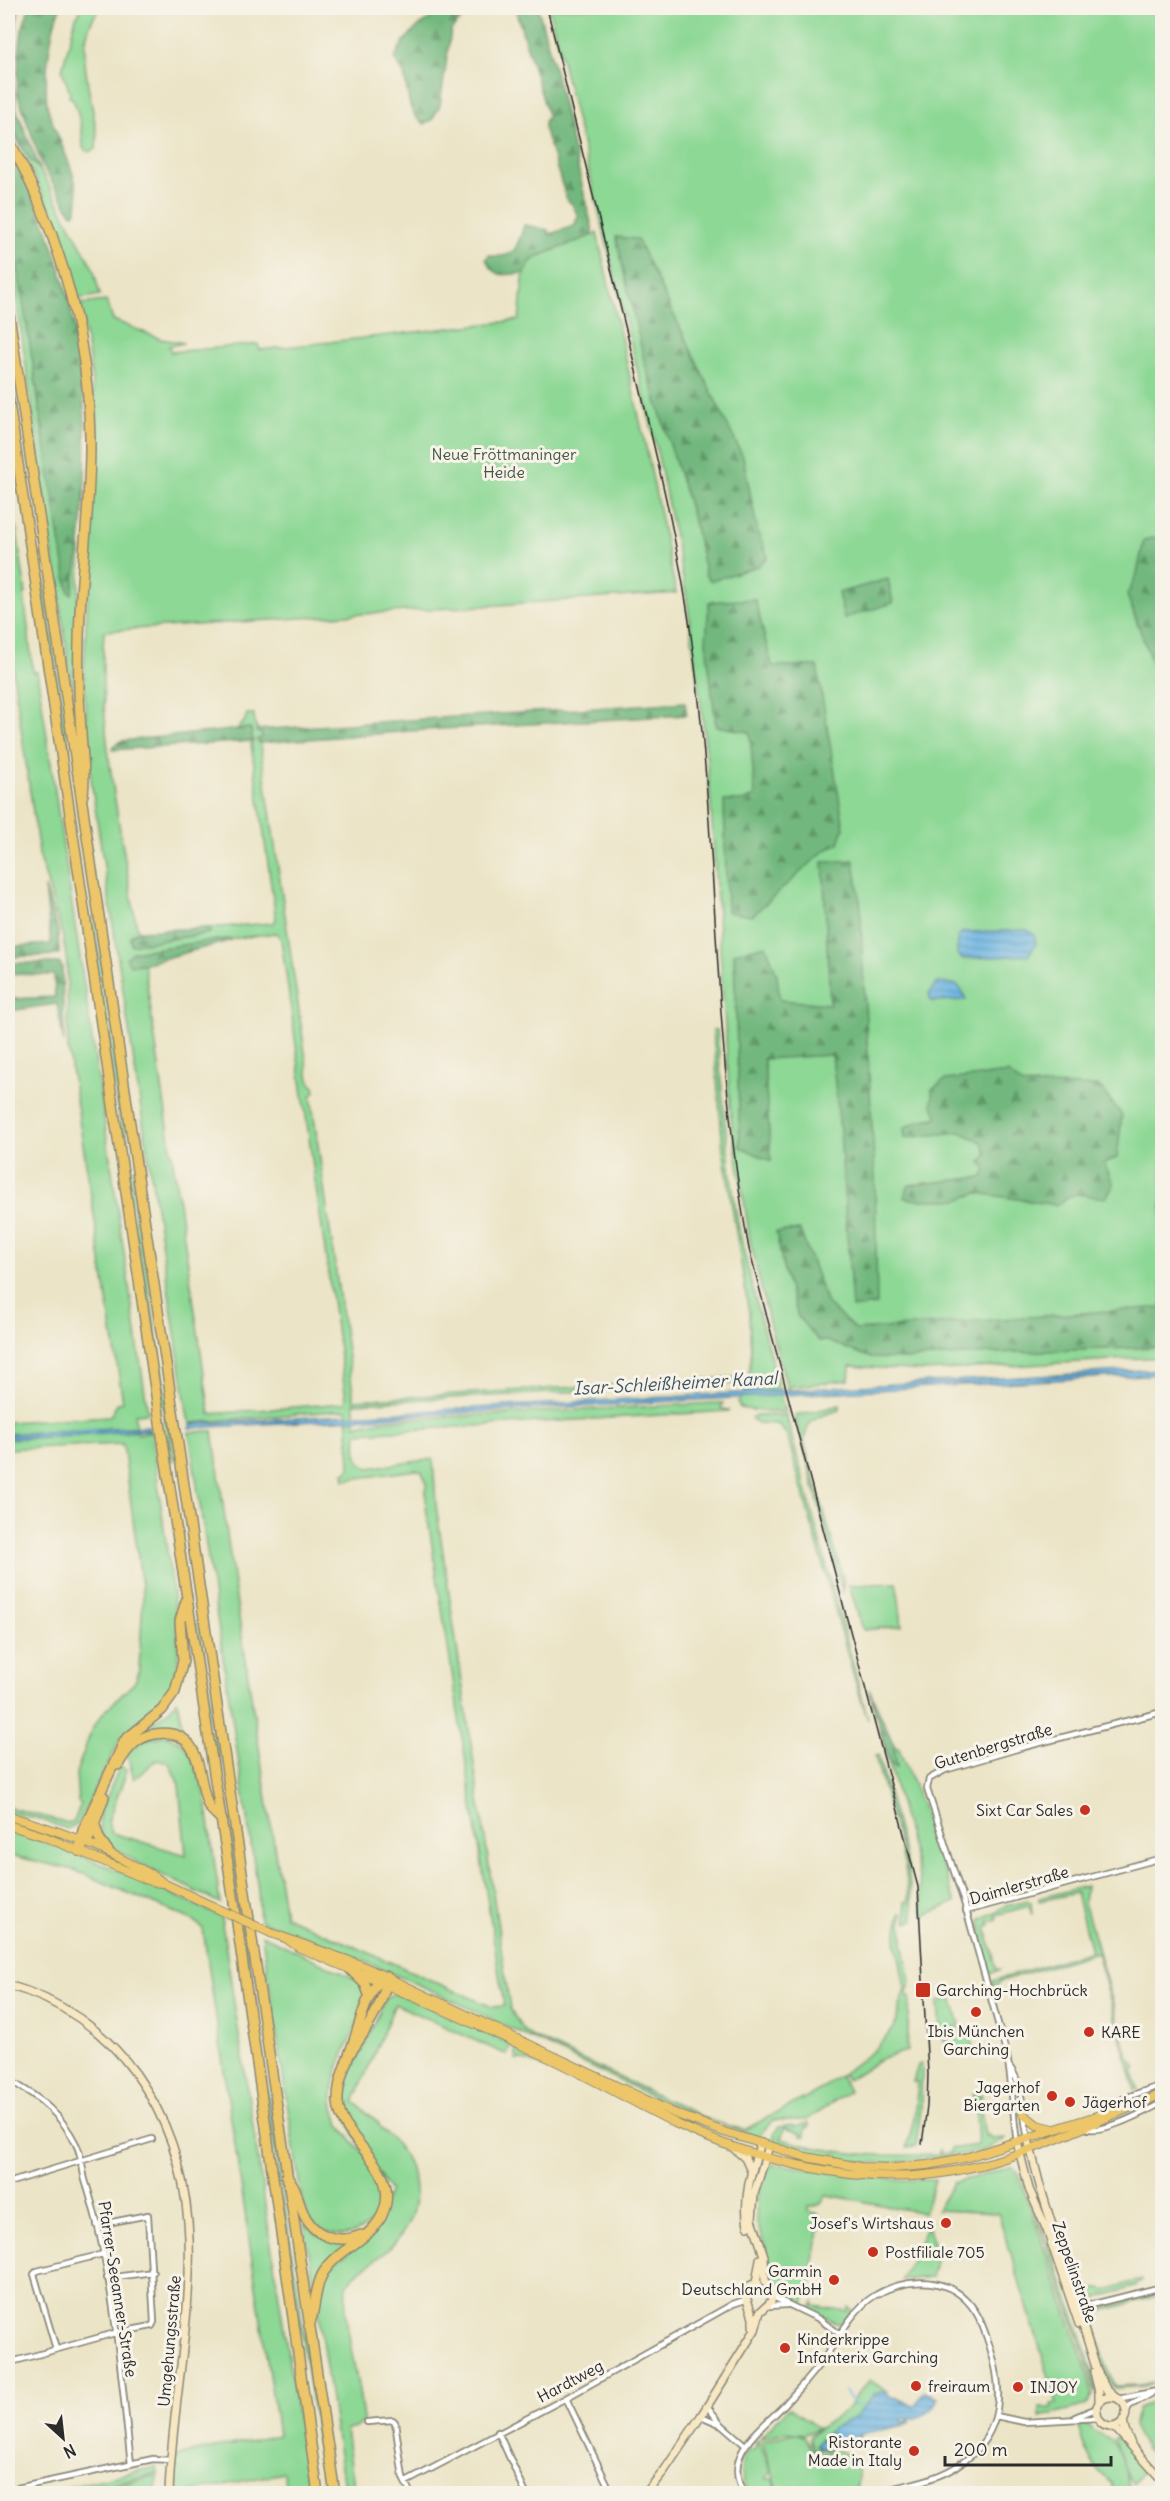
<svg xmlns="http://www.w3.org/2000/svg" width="1170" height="2501" font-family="Delius,sans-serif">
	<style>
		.green { fill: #8dd895; stroke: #5c8260; stroke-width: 1.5; fill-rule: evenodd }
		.forest { fill: url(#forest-firs); stroke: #4e7254; stroke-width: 1.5 }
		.water { fill: url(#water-rules); stroke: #4a7086; stroke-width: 1.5 }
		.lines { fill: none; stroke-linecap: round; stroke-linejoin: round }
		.stream { stroke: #69b4e2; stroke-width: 1.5 }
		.street-casing { stroke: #8b8878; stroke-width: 8 }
		.secondary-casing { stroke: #8b8878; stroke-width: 10 }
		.primary-casing { stroke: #8b8878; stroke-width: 10 }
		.highway-casing { stroke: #8b8878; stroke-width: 12 }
		.street { stroke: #fff; stroke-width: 4.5 }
		.secondary { stroke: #f7e8c3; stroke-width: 7 }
		.primary { stroke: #ecc669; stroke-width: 8 }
		.highway { stroke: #ecc669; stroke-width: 9 }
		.rail { stroke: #2b2b2b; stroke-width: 1.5 }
		.primary-bridge-casing { stroke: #8b8878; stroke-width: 10; stroke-linecap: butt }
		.primary-bridge { stroke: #ecc669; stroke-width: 8 }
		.poi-dot { fill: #c8321e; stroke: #f7f3e8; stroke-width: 2 }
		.labels { text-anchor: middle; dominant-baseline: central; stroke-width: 6; stroke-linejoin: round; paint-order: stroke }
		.park-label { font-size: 16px; fill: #445646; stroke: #f7f3e8 }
		.street-label { font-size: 16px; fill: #2b2b2b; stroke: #f7f3e8 }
		.poi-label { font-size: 16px; fill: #2b2b2b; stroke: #f7f3e8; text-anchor: start }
		.water-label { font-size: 18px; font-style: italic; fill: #3e5462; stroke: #f7f3e8 }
	</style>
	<defs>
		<pattern id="forest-firs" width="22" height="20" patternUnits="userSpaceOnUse" patternTransform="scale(1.5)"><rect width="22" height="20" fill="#72b87e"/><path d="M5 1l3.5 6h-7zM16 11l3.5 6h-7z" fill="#5e9667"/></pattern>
		<pattern id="water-rules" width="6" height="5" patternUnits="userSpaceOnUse" patternTransform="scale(1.5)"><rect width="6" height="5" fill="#69b4e2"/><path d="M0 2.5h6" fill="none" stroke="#5793b7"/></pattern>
	</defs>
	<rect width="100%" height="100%" fill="#f7f3e8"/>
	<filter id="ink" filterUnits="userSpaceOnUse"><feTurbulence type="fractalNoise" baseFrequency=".0167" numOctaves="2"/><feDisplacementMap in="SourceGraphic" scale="12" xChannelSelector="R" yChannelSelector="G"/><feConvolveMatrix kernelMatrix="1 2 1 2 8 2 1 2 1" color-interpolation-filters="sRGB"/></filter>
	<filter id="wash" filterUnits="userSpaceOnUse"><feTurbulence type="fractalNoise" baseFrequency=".008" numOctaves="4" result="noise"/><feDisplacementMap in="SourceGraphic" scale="24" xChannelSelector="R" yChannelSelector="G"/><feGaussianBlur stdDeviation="1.35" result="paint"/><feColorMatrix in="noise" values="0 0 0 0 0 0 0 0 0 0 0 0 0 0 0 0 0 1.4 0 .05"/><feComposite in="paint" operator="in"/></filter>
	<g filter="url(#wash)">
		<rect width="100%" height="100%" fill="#ebe4c6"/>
		<path class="green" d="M83,8H100C70,45 93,95 97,137L96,149L89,152L83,148C83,131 79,114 73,99L69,97L70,93L62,70L76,17Z
			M549,8H1162V1357L925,1371L850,1366L849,1380C829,1382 811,1385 791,1386L788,1390L770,1326L751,1245L731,1119L710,791L703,721L686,593L656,446Z
			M8,120L30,159L40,169L93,268L100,295L78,299L63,246L49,208Z
			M8,184L44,443L81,548L73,695L8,239Z
			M597,233L649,461L676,593L104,631C97,729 121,829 136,924L139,931L133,933L132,944L210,933V930L206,928L272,923L276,920L251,744L253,741L251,728L237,729L244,722L247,714H254L255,726L259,730H257L261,733L262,738L257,741L260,743L309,1080L314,1087L315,1092L311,1096L354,1400L743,1377L739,1383L354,1403L356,1425L385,1420L716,1403H723L721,1408L730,1411L357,1433C356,1447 354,1462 368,1468L433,1459L436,1505L510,2009L522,2028L531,2036L712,2121L744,2130L820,2090L873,2051L894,2028L905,1989L896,1940L900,1913L902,1914L903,1943L911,1982L906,1995L910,1997L907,2051L882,2058L848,2080L842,2074L840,2076L849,2091L807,2120H774L757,2137L676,2108L435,1992L341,1951L260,1921L258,1890L189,1432L213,1431L234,1585L285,1916L492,2007L504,2006L426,1507V1482L422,1472L416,1470L345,1480L344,1473L348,1471L350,1466L347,1410L190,1423L188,1418L92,787L86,725L84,667L96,435L91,370L80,304L106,301L113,320L161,339L184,343L169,346L171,352L258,344L260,350L519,320L525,261ZM276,933L281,939L346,1399L344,1403L210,1414L144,964L130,965L133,952Z
			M8,472L26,594H24L33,672H37L42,704L148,1413L135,1414L136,1427L8,1434V1422L110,1416L118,1403L123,1402L68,1048L67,963L63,937L39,854L8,637Z
			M40,556L69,751L65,752L36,557Z
			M89,917H94L175,1460L171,1461Z
			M713,1030H717C722,1092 727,1155 737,1217C747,1276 765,1333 779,1390L744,1392L749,1376L751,1355L749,1313L723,1149Z
			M780,1395L785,1412H766L740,1408L738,1402L741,1397Z
			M840,1405V1410C818,1417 807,1416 804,1443L843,1578V1594L795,1416Z
			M786,1415L868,1720L853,1674L787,1435L778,1424L757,1423L751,1418L754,1416Z
			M137,1431L138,1434L151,1431L178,1634V1666L171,1691L161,1704L133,1725L121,1738L78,1824L67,1829L36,1818L8,1813V1807L68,1823L74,1821L81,1804L78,1802L76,1773L92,1729L104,1712L135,1682L139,1670L143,1595L123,1444L8,1449V1439Z
			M897,1583L902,1626L863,1630L849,1585Z
			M199,1623L243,1913L238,1911L195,1624Z
			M869,1689L894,1746L899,1749L921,1803L955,1902L924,1916L918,1871Z
			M177,1700L184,1734L130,1739L170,1709Z
			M166,1736L181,1742L189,1750L205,1792L220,1903L138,1863L107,1843L101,1835L99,1815L120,1766L127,1771L108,1821L112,1833L186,1855L179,1785L169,1763L157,1760L134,1779L127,1754L142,1740Z
			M878,1755L908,1868L914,1920L907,1923L905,1902L909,1901L905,1866L875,1756Z
			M8,1830C81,1853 151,1884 221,1917L309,2493H287L283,2473L184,2493H172L177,2456L278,2435L203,1929L195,1921L74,1870L8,1855Z
			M1086,1886L1084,1902L1128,2057L1136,2068L1132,2070L1138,2089L1135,2090L1097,1952L1001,1981L994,1988L992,1981L1091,1951L1076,1893L1039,1901V1898Z
			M1028,1901L1031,1902L1032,1915L1029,1906L996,1915L997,1920L989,1922L990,1926L986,1928L997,1970L1001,1969L990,1974L983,1949L980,1920L1006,1906Z
			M241,1925L244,1927L328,2493H325Z
			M262,1935L358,1980L366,1993C363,2003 361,2014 357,2024C348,2046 335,2068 333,2093C331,2141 378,2151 382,2188C386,2228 341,2251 311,2222C307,2218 305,2208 302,2202Z
			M395,1994L408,1998L511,2044L507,2055L395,2004L354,2102L378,2122C380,2130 386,2133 392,2139C405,2154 415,2172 415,2193C416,2223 395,2247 371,2263C363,2269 352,2275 348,2285C338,2307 362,2391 363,2421L355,2428L346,2430L355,2493L345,2494L320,2327L318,2294L330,2267L367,2237L390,2191C374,2165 339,2123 343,2092C345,2076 355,2065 362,2051C370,2034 377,2017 385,2000L390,1995Z
			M952,1997L960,2025L940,2033L938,2002Z
			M961,2028L962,2031L968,2029L975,2055C960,2053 947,2050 941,2034Z
			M515,2046L588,2081L520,2059L517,2061Z
			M922,2064L921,2109L916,2146L907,2147L914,2119L918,2082H913L918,2065Z
			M973,2093L981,2094L982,2097L979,2098L985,2136L989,2135L990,2139L1005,2138C991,2153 958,2154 942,2157C891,2165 853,2165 802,2151C792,2149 779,2148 774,2139V2133L779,2127L793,2125L795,2127L809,2123V2127H806L805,2137L801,2136V2133L784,2128L781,2139C840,2156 877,2156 938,2155L940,2150L941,2154L951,2153V2149L978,2145L975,2096H972Z
			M774,2164L898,2180H935L924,2214C913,2209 903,2210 892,2207C870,2203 848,2198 826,2195C822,2205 820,2206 809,2206V2211L818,2214L821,2218L809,2290L803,2305L777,2295L768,2277L766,2249L756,2221L757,2198L767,2169Z
			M1012,2167L1018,2172L1085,2365L1093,2395L1087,2405L1040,2417V2408H1052L1051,2404L1057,2403L998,2213L937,2210L953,2183Z
			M1029,2195L1054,2256L1086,2350L1097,2391L1095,2392L1084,2352Z
			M304,2224C319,2239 332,2239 351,2241L319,2274L314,2283Z
			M928,2225L936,2254L932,2277L902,2280Z
			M1080,2274L1082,2285L1087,2284L1093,2289H1102L1104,2291L1143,2279L1135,2287L1088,2300C1077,2297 1077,2285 1074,2276Z
			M1162,2292V2295L1105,2310L1095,2317L1094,2322L1104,2359L1115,2386L1140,2385L1162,2380L1145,2386L1115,2388C1105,2380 1089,2329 1089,2316L1104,2307Z
			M814,2302L815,2306L847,2311L848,2307L853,2310L842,2324L835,2323L811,2310Z
			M870,2380L886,2391C869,2394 867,2408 854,2418C841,2428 826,2428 816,2445L849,2442L828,2450L814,2449L810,2441V2435L848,2408L856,2395Z
			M1162,2399V2466L1145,2449L1133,2426L1138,2408Z
			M789,2407L818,2428L805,2434L786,2432L760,2438Z
			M1078,2425H1089C1094,2434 1105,2434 1112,2441C1123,2452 1126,2477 1130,2491L1129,2493H1112V2484C1093,2468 1083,2450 1078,2425Z
			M794,2433L804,2436C808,2441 809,2448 815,2451C824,2457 834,2447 843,2452C858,2459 863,2482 852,2493H779L762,2441Z
			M1119,2436L1144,2469L1133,2484C1123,2473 1122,2453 1114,2439Z
			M758,2440L772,2473L768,2475L767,2479H773L777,2493H749C739,2480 738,2463 749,2449L752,2451L757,2446L755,2443Z
			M156,2467L157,2473L69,2493L68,2487Z
			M157,2475L156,2493H102L101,2488Z"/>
		<path class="forest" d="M14,8H19L10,59L14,94L16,108L40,169L30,159L8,120V25Z
			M29,8H60C50,31 44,79 47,104C51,130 90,192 74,214L71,213L42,165L17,93L19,53L22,30Z
			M452,8H471L451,30L440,105L432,120L424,124C406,113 409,92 404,75C402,68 397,65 395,58C405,32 427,18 452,8Z
			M515,8H538L556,75L593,232L591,236L539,256L531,261L524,273C505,275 495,279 486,259L489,255C515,261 518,246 524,225L548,230L550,234L574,226L578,216L572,204L567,200L544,128V122L548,116Z
			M8,149C87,281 100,444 72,594L69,593C55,515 44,436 32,358C21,289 8,219 8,149Z
			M616,237L637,239L743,457L758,533L768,557L758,566L711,581L706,576L694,522L645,364Z
			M1162,535V690L1127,595L1137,574L1144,540Z
			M888,579L893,603L844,618L838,593Z
			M755,599L772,666H817L844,828L839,843L824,851L752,916L727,912L724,801H742L755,796L750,732L716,726L706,642L709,602Z
			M685,702L687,715L424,730L260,743L257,739L262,738L261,733H257L256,730Z
			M250,728L253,741L112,750L113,746L121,741Z
			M854,860L861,908L862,951L875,1178L877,1305L852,1308L840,1131L832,1055L764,1059L771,1161L740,1147L734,953L766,945L777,975L780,1000L830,1004L823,862Z
			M45,887L58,931L59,955L8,957V947L51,944Z
			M206,928L211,930L210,933L131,945L130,936L139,931Z
			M224,939L232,940L144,964L130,965L126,958L133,952Z
			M8,963H60L62,967L64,1042L57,1004L10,1011V999L55,997L54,975L8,974Z
			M1008,1073L1023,1085L1099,1086L1122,1115L1117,1158L1104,1163L1114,1185L1106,1198L1075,1194L1056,1205L977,1193L958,1200H919L904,1198L909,1185L983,1177L986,1169L981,1162L987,1155L982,1142L960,1132L905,1138L904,1128L919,1121L938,1117L932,1105V1089L945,1080Z
			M800,1230L827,1304L856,1330L1162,1307V1347L994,1353L905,1359L871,1358L827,1341H819L798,1317L784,1271L776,1232Z
			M869,1689L894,1746L897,1768L890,1764Z"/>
		<path class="water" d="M1027,930L1034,934L1036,944L1028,955L962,959L957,954L958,936L963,932Z
			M936,983C954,983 959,981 966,1000L931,1001L929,994Z
			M1162,1369V1374L190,1428V1424Z
			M149,1426V1430L8,1439V1434Z
			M888,2391L887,2394L894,2398L896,2397L914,2407L924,2392L938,2397C933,2411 924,2417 910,2419V2423L906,2424L908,2419L903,2418L902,2421L905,2422L904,2425L860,2434L861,2437C849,2439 831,2451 818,2447L817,2443L833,2428L857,2416L874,2394Z"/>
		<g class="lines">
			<path class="stream" d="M845,2391L854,2406L863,2407"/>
		</g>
	</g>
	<g filter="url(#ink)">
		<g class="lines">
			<defs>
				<path id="street" d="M966,1911L1162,1858
					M1009,2066C1024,2085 1022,2114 1028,2138
					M8,2080C36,2094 62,2115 76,2144C82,2155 82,2168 85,2180C114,2270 120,2369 131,2464
					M1105,2113C1115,2097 1145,2092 1162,2085
					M1085,2128C1103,2135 1145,2111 1162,2103
					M1017,2142C1012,2112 1013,2081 1006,2052L964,1902L927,1789L929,1779L945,1770L1020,1748L1162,1712
					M8,2183L152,2139
					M107,2278L153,2272
					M772,2293L775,2298L819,2319L841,2335
					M769,2306L787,2305
					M1078,2308L1162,2287
					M56,2349L34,2274L37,2271L103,2254
					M8,2363L115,2333L152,2326L154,2322L148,2215L97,2225
					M566,2398L612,2494
					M1118,2399L1162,2390
					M707,2406L722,2425L745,2445
					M1125,2415L1129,2406L1151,2394
					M701,2416L722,2425
					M996,2416L1024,2422L1098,2418
					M1075,2417L1097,2408
					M367,2422L393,2420L395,2422L403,2478L411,2494
					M498,2432L526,2494
					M406,2482L566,2398L733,2304L745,2300
					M8,2490L153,2459L171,2460
					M744,2494C721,2454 761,2430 785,2404C798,2390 811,2375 823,2360C838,2339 852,2310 874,2296C907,2276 952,2275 975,2311C982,2321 985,2333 989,2344C1004,2389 1004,2432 963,2462C937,2482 899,2486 868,2494"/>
				<path id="secondary" d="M8,1985C59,1999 104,2030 136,2074C229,2205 173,2349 169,2494
					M1028,2139L1040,2186L1097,2371L1106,2389L1115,2397
					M1017,2142L1029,2189L1047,2230L1079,2324
					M731,2146L745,2158L751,2171
					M748,2226C743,2198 751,2170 761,2143
					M756,2283L760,2259
					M753,2326V2317L745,2294L751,2285L758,2283
					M1094,2372L1099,2392V2402
					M1096 2412a15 15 0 1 1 30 0a15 15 0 1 1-30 0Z
					M1123,2420L1125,2430L1131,2444
					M1110,2427L1117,2430L1162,2480
					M645,2494L664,2471L701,2416L755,2330L760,2312L771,2302L772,2293L765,2280L764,2256L752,2219L754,2194L769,2146"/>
				<path id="primary" d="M8,1816C52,1828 95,1844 135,1866C145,1872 155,1875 163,1883
					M8,1825L43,1836L153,1882L163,1883L212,1906
					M271,1933L361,1965L674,2113L724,2132L806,2157L860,2167L893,2168L928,2165L968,2157L1128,2106
					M287,1939L298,1947C381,1982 463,2018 545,2056C590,2077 633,2102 677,2124C747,2158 848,2183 926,2175C1010,2167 1085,2125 1162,2094
					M1023,2114L1037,2125L1054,2129"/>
				<path id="highway" d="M8,138C58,230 88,331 90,437C91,505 80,573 79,641C78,672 79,702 81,732C82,753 86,774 83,795
					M8,308L335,2494
					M8,396L164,1449L235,1909L318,2494
					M118,1765C127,1749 136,1737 155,1734C206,1726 196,1782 209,1807C212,1811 218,1816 222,1820
					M95,1825L99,1838L109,1852
					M79,1851L83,1830L125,1740L162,1710L175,1692L183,1661L180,1621L186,1601
					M79,1851L90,1836L104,1797
					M350,1969L365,1984L370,1997
					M286,2176C299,2190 295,2194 302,2210C312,2236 337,2245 361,2235
					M309,2326C316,2308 314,2289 323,2273C340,2245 380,2238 386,2203C393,2162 341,2141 338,2102C337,2078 351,2054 357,2031C363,2013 369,1987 386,1976C388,1998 364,2033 351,2052"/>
			</defs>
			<use href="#street" class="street-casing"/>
			<use href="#secondary" class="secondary-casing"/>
			<use href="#primary" class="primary-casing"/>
			<use href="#highway" class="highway-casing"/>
			<use href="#street" class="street"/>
			<use href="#secondary" class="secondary"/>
			<use href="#primary" class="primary"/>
			<use href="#highway" class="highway"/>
			<path class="rail" d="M547,8C575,120 602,233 630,346C654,447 680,547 693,650C719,849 712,1051 749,1249L918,1887L928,2074L927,2106L922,2144"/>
			<defs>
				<path id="primary-bridge" d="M212,1906L271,1933"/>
			</defs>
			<use href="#primary-bridge" class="primary-bridge-casing"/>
			<use href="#primary-bridge" class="primary-bridge"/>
		</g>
	</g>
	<g class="poi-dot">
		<circle cx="1085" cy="1810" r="6"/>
		<rect x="915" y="1982" width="16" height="16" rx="3"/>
		<circle cx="976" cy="2012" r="6"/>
		<circle cx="1089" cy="2032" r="6"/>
		<circle cx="1052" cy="2096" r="6"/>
		<circle cx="1070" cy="2102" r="6"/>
		<circle cx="946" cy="2223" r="6"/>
		<circle cx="873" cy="2252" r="6"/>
		<circle cx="834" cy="2280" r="6"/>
		<circle cx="785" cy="2348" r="6"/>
		<circle cx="916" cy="2386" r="6"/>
		<circle cx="1018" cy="2387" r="6"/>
		<circle cx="914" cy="2451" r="6"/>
	</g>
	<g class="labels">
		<g class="park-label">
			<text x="504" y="454">Neue Fröttmaninger<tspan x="504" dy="18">Heide</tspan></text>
		</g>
		<g class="street-label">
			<text transform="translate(993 1746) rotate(-17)">Gutenbergstraße</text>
			<text transform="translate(1019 1885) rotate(-16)">Daimlerstraße</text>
			<text transform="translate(1075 2272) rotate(71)">Zeppelinstraße</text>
			<text transform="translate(118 2289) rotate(81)">Pfarrer-Seeanner-Straße</text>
			<text transform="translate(169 2341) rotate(-85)">Umgehungsstraße</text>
			<text transform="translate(570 2381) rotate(-28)">Hardtweg</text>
		</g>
		<g class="poi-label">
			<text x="1073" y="1810" text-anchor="end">Sixt Car Sales</text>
			<text x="936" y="1990">Garching-Hochbrück</text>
			<text x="976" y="2031" text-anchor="middle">Ibis München<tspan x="976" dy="18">Garching</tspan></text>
			<text x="1101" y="2032">KARE</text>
			<text x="1040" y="2087" text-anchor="end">Jagerhof<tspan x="1040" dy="18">Biergarten</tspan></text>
			<text x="1082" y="2102">Jägerhof</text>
			<text x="934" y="2223" text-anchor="end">Josef's Wirtshaus</text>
			<text x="885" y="2252">Postfiliale 705</text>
			<text x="822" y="2271" text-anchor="end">Garmin<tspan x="822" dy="18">Deutschland GmbH</tspan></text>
			<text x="797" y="2339">Kinderkrippe<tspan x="797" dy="18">Infanterix Garching</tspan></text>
			<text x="928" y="2386">freiraum</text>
			<text x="1030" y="2387">INJOY</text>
			<text x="902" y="2442" text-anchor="end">Ristorante<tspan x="902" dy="18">Made in Italy</tspan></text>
		</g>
		<g class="water-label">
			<text transform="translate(675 1383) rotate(-3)">Isar-Schleißheimer Kanal</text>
		</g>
	</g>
	<rect width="1170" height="2501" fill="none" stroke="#f7f3e8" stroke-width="30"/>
	<g transform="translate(63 2438) rotate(153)" stroke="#f7f3e8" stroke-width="4.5" paint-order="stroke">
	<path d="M0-4.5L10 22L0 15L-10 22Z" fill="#2b2b2b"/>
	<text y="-9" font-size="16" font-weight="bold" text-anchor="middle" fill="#2b2b2b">N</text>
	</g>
	<path d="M945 2456v9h166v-9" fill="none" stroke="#2b2b2b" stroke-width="3"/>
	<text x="954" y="2456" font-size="18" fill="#2b2b2b" stroke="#f7f3e8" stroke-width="4.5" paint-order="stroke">200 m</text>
</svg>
